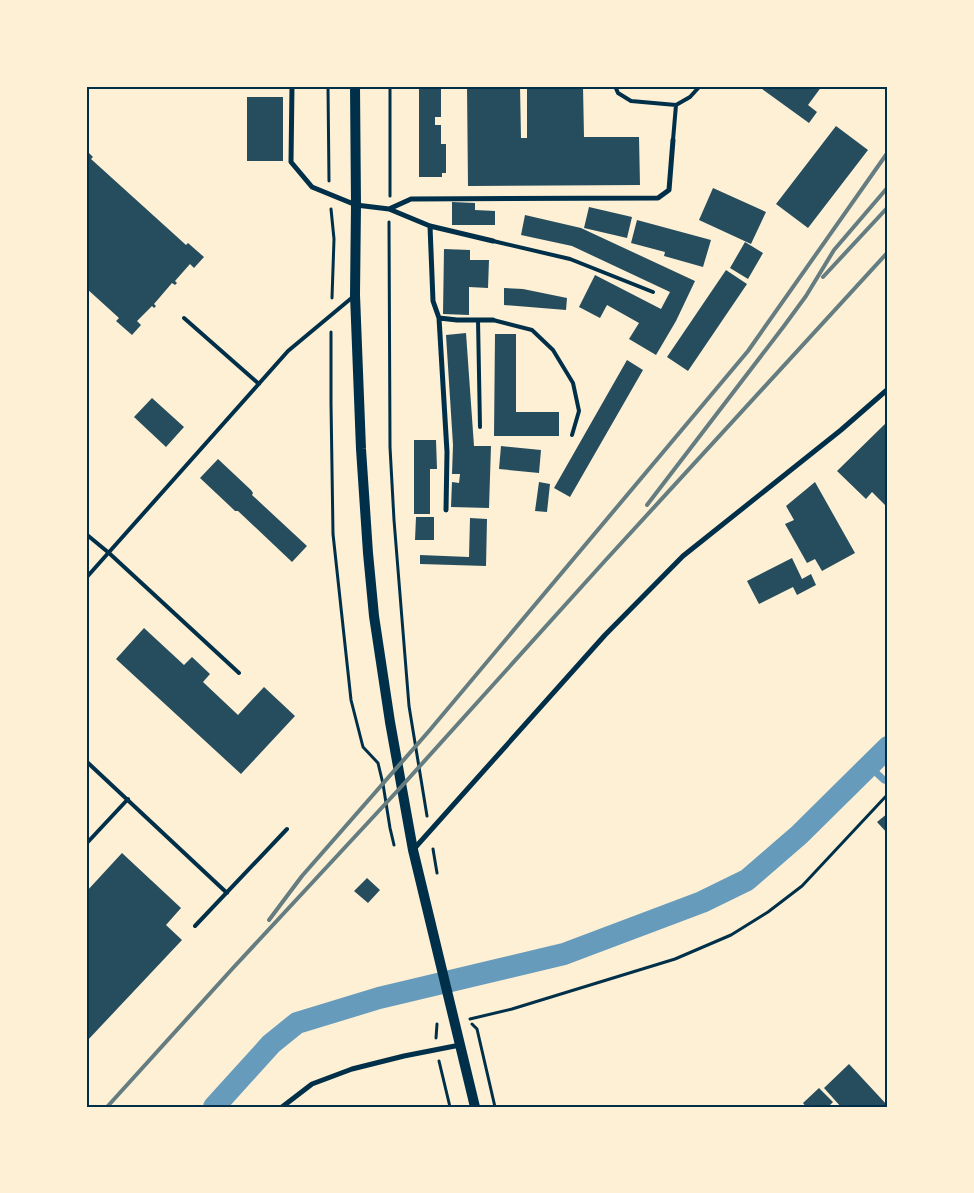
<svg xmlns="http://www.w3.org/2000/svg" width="974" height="1193" font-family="Helvetica,sans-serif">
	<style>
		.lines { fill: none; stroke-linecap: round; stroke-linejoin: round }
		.stream { stroke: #669bbc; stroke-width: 7 }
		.canal { stroke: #669bbc; stroke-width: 22 }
		.building { fill: #264d5e }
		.path { stroke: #003049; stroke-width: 3 }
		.service { stroke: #003049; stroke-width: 4 }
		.minor { stroke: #003049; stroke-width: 5 }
		.secondary { stroke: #003049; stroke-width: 10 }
		.rail { stroke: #657d81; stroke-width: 4 }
		.neatline { fill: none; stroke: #003049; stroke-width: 2 }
	</style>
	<rect width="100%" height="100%" fill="#fdf0d5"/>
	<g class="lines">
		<path class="stream" d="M869,766L884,780"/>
		<path class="canal" d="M214,1107L271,1044L297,1023L379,998L564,954L702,902L747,880L799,835L888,747"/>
	</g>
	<path class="building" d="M419,86H441V117H435V125H441V144H446V173H442V177H419Z
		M467,86H520L521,138H527V86H583L584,137H639L640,185L468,186Z
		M758,86H822L808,105L817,112L809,123Z
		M247,97H283V161H247Z
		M836,126L868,150L808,228L776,204Z
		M86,150L93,157L91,159L186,245L188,243L204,257L194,268L190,264L175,281L177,283L175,285L172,283L154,304L156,306L154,308L152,306L137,321L141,325L132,335L116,321L119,318L86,288Z
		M713,188L766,212L751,244L699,220Z
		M452,202L475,203V210L495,211V225H452Z
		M589,207L632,217L627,238L584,228Z
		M525,215L581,228L695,281L676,321L656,355L629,339L639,323L607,305L600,318L579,307L595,275L661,309L670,292L572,246L521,235Z
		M637,220L711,240L703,267L664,256L665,252L631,243Z
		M745,242L763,253L748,279L730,268Z
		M444,249L470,250V260H489L488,288L469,287V315L443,314Z
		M726,270L747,284L688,371L667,357Z
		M504,288L523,289L567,298L566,310L504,305Z
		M466,333L474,446H491L489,508L451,507L452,482L459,483L460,474H452L453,445L446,335Z
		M495,334H516V412H559V436H494Z
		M627,360L643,370L570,497L554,488Z
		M152,398L184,427L166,447L134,417Z
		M888,421V508L872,492L866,499L837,471Z
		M414,440H436L437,469H430V514H414Z
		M501,446L541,450L539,473L499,469Z
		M218,459L251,490L253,493L252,495L307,546L292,562L238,511H235L233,509L200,478Z
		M539,482L550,484L547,512L535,511Z
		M815,482L855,553L822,571L815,559L807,563L785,524L794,520L786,506Z
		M416,517H434V540H415Z
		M470,518L487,519L486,566L420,564V555L469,557Z
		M792,558L802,579L811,574L816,585L797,595L793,587L759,604L747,581Z
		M144,628L184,665L192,657L210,674L203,682L238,715L264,687L295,716L241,774L116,659Z
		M888,813V834L877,822Z
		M122,853L181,908L166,925L182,940L86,1042V892Z
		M367,878L380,890L368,903L354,891Z
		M849,1064L888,1106V1107H841L824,1088Z
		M819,1088L833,1102L828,1107H806L803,1103Z"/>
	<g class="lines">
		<path class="path" d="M328,86L329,181
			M390,196V86
			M331,209L334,239L332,298
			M389,222L390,447L394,520L409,706L427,816
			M331,332V403L333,534L351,700L363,747L378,763L383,784L390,828L394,845
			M433,849L437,873
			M470,1019L512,1009L675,959L731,935L768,912L802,886L888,794
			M472,1024L477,1029L495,1107
			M436,1038L437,1024
			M439,1061L450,1107"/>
		<path class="service" d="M615,86L618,93L631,101L676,105
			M673,140L676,105L690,97L700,86
			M493,241L570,259L653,292
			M184,318L259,384
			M478,320L480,427
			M493,320L532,330L553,350L573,383L579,411L572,435
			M86,534L109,553L239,673
			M86,578L288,351L354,296
			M86,761L227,893
			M86,844L128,799
			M195,926L287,829"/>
		<path class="minor" d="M292,86L291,162L312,187L356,205L389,209L411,199L658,198L669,190L673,140
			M389,209L430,226L493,241
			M430,226L433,301L439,318L457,320H493
			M439,318L447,452L446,510
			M413,850L605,635L683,556L841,430L888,389
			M282,1107L312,1084L352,1069L404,1056L460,1045"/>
		<path class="secondary" d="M355,86L356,205L355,295L361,449L368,553L374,616L390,722L413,850L475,1107"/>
		<path class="rail" d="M823,277L888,207
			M647,505L784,326L806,296L834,250L888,187
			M269,920L302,876L429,731L748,351L888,152
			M107,1107L233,968L401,787L603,563L888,252"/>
	</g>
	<rect width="974" height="1193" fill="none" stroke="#fdf0d5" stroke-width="175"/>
	<rect x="88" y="88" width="798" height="1018" class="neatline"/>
</svg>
